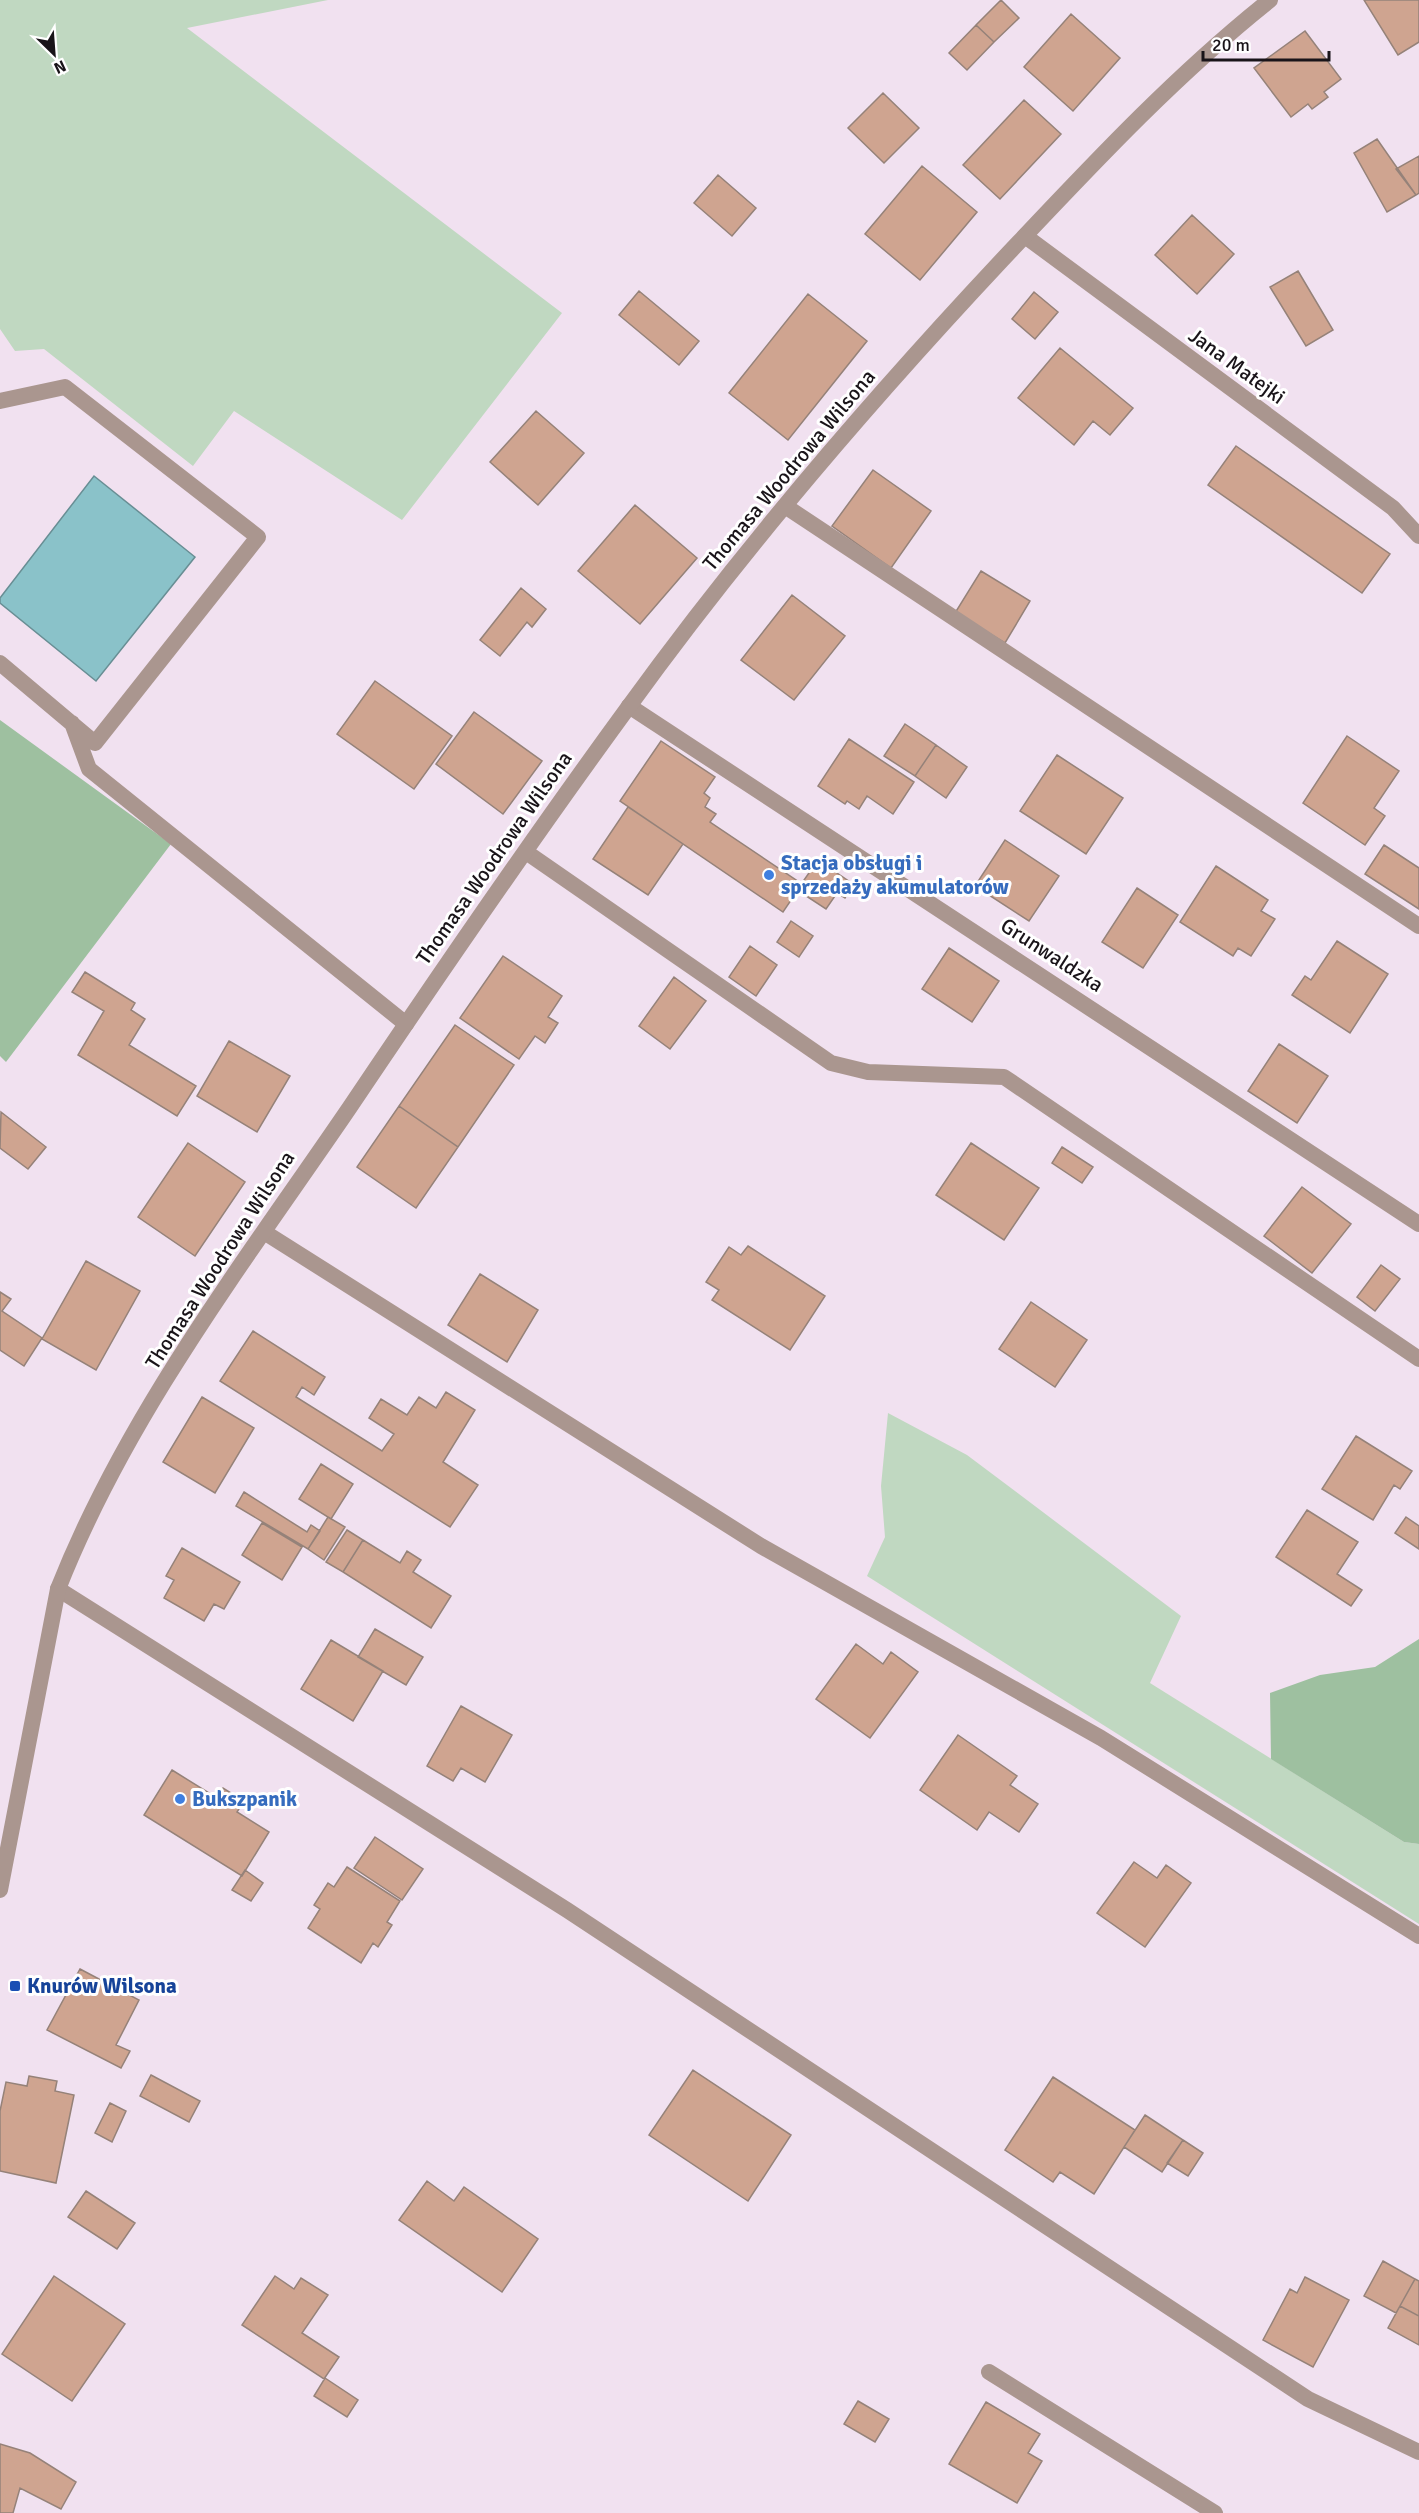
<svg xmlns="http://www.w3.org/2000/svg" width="1419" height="2513" font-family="Signika,sans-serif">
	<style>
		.green { fill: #c0d8c1 }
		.forest { fill: #9ec0a0 }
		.water { fill: #8ac2c9; stroke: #688e94; stroke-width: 1.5 }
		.building { fill: #cfa490; stroke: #958279; stroke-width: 1.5 }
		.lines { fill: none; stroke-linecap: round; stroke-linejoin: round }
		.service { stroke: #aa968f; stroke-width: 16 }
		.minor { stroke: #aa968f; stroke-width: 16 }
		.tertiary { stroke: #aa968f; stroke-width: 16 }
		.shop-dot { fill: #3f7fe0; stroke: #fff; stroke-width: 2 }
		.transit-dot { fill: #1a4fb4; stroke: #fff; stroke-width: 2 }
		.labels { text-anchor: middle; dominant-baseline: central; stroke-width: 6; stroke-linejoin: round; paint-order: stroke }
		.street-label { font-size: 21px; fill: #191419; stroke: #fff }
		.shop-label { font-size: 21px; font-weight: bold; fill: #366cbe; stroke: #fff; text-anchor: start }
		.transit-label { font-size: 21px; font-weight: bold; fill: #164399; stroke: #fff; text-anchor: start }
	</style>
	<rect width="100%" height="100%" fill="#f1e1f0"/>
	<path class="green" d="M0,0H328L187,28L562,313L402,520L234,411L193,466L44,349L15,351L0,329Z
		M888,1413L967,1455L1181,1616L1150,1683L1404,1842L1419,1844V1924L867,1576L885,1537L881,1486Z"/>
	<path class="forest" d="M0,720L171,844L6,1062L0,1056Z
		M1419,1639V1844L1404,1842L1271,1759L1270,1693L1320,1675L1375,1667Z"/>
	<path class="water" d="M94,476L195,557L96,681L0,603V598Z"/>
	<path class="building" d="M1001,0L1019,18L994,42L976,25Z
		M1364,0H1419V42L1398,55Z
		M1071,14L1120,58L1073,111L1024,67Z
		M976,25L994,42L967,70L949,53Z
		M1305,31L1341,79L1324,92L1328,97L1312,109L1308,104L1291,117L1254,68Z
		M883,93L919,128L884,163L848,128Z
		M1024,100L1061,134L1000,199L963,165Z
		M1377,139L1416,195L1387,212L1354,153Z
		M1419,156V193L1416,195L1396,169Z
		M922,166L977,212L920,280L865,234Z
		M718,175L756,208L732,236L694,203Z
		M1192,215L1234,254L1197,294L1155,255Z
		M1298,271L1333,330L1306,346L1270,287Z
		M639,291L699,341L679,365L619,315Z
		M1034,292L1058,312L1035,339L1012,319Z
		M808,294L867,341L788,440L729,393Z
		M1060,348L1133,408L1110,435L1093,421L1074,445L1018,398Z
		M536,411L584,453L538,505L490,462Z
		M1236,446L1390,554L1362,593L1208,485Z
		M873,470L931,511L891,568L832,526Z
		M635,505L697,558L640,624L578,571Z
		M981,571L1030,601L1005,643L955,613Z
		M521,588L546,609L532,627L527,622L500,656L480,640Z
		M792,595L845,636L794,700L741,660Z
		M375,681L452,736L414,789L337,734Z
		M474,712L542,761L503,814L436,764Z
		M905,724L936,745L915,776L884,756Z
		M1347,736L1399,771L1374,808L1385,816L1365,845L1303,803Z
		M849,739L914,782L893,814L867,796L859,809L847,801L845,804L818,786Z
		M661,741L715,777L704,793L710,798L705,807L716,814L710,822L802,884L783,912L620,801Z
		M936,745L967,767L946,798L915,776Z
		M1057,755L1123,798L1086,854L1020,811Z
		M628,807L683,844L648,895L593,859Z
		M1005,840L1059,876L1029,921L975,886Z
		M1384,845L1419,868V909L1365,874Z
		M818,860L853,884L845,898L837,893L826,909L797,890Z
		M1216,866L1268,900L1261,911L1275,919L1251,956L1238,948L1233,956L1180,922Z
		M1137,888L1178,915L1143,968L1102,942Z
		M791,921L813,936L799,957L777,942Z
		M1337,941L1388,974L1350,1033L1292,995L1305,976L1311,980Z
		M750,946L777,965L756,996L729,977Z
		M949,948L999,981L972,1022L922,989Z
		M503,956L562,996L548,1017L558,1023L545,1043L535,1036L519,1059L460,1018Z
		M85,972L135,1003L131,1010L145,1019L129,1045L196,1086L177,1116L78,1055L104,1011L72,992Z
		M674,977L706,1001L670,1049L639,1026Z
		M455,1025L514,1065L458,1147L399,1106Z
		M229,1041L290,1076L257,1132L197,1096Z
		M1279,1044L1328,1076L1297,1123L1248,1091Z
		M399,1106L458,1147L416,1208L357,1167Z
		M1,1112L46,1147L28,1169L0,1148Z
		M188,1143L245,1182L195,1256L138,1217Z
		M971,1143L1039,1188L1004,1240L936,1195Z
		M1062,1147L1093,1167L1082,1183L1052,1163Z
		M1302,1187L1351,1224L1312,1273L1264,1236Z
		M748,1246L825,1296L790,1350L712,1300L719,1290L706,1282L729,1247L741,1255Z
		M86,1261L140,1291L96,1370L42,1339Z
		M1381,1265L1400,1279L1375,1311L1357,1297Z
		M480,1274L538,1310L507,1362L448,1325Z
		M0,1292L11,1299L2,1311L42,1338L24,1366L0,1350Z
		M1031,1302L1087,1340L1055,1387L999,1349Z
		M253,1331L325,1377L314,1395L302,1387L296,1397L382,1451L394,1434L369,1418L381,1399L407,1415L419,1397L436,1408L446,1392L475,1410L443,1462L478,1485L450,1527L220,1381Z
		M202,1397L254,1428L215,1493L163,1462Z
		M1356,1436L1412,1471L1400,1489L1394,1485L1373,1520L1322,1489Z
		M321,1464L353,1484L331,1519L299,1499Z
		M244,1492L307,1532L311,1525L320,1531L308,1549L236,1506Z
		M1307,1510L1358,1542L1337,1574L1362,1590L1351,1606L1276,1557Z
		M328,1517L345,1527L324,1560L308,1549Z
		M1406,1517L1419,1526V1549L1395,1533Z
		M262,1523L302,1547L282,1580L242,1555Z
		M347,1530L363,1540L343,1572L326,1562Z
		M363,1540L400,1563L407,1551L421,1560L413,1572L451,1596L431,1628L343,1572Z
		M182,1548L240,1582L224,1609L214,1604L204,1621L164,1598L174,1580L166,1576Z
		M375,1629L423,1657L406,1685L358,1657Z
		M331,1640L383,1671L353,1721L301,1689Z
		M856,1644L883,1664L891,1652L918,1672L870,1738L816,1699Z
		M461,1706L512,1735L485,1782L461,1768L453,1781L427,1766Z
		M958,1735L1017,1776L1010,1785L1038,1804L1019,1832L989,1812L977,1830L920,1790Z
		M172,1770L217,1798L223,1788L244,1801L237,1812L269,1832L242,1876L144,1815Z
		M375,1837L423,1869L402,1900L354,1868Z
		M1134,1862L1157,1878L1166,1865L1191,1883L1145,1947L1097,1913Z
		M347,1867L400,1901L387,1922L392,1925L378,1947L373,1943L361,1963L308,1928L320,1909L314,1905L328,1883L334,1887Z
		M245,1870L263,1883L251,1901L232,1890Z
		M80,1969L139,2000L116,2045L130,2051L121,2068L47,2030Z
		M693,2070L791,2135L748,2201L649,2135Z
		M151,2075L200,2101L189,2122L140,2096Z
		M29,2076L57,2081L55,2091L74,2095L56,2183L0,2171V2111L6,2082L27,2086Z
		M1053,2077L1135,2130L1094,2194L1060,2172L1053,2182L1005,2150Z
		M110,2103L126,2111L112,2142L95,2133Z
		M1145,2115L1183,2140L1162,2172L1124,2147Z
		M1183,2140L1203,2153L1188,2176L1167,2163Z
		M427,2181L454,2201L464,2187L538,2239L502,2292L399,2220Z
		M86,2191L135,2223L117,2249L68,2217Z
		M1383,2261L1415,2279L1396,2313L1364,2296Z
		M54,2276L125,2324L72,2401L2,2354Z
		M275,2276L294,2289L301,2278L328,2295L302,2333L339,2357L324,2379L242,2325Z
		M1305,2277L1349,2300L1313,2367L1263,2340L1290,2289L1297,2293Z
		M1415,2279L1419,2281V2316L1400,2306Z
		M1400,2306L1419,2316V2345L1388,2328Z
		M325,2378L358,2400L347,2417L314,2396Z
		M858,2401L889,2419L875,2442L844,2424Z
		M986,2402L1040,2434L1028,2453L1042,2461L1017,2503L949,2464Z
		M0,2444L30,2453L76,2482L61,2509L20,2488L13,2513H0Z"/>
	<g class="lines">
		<path class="service" d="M0,401L65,387L258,537L95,743L0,663
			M785,506L1419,926
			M72,723L89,769L406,1024
			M526,852L831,1063L868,1072L1004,1077L1419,1359
			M264,1232L761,1546L1101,1738L1419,1936
			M58,1589L567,1910L1308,2399L1419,2452
			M989,2372L1215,2513"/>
		<path class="minor" d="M1025,236L1393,508L1419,536
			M629,706L1419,1224"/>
		<path class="tertiary" d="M0,1890L58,1589C127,1414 245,1261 350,1107C440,973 532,839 627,709C741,551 869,402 1002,260C1087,170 1173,77 1270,0"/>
	</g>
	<g class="shop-dot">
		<circle cx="769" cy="875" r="6"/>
		<circle cx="180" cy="1799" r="6"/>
	</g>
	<rect class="transit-dot" x="9" y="1980" width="12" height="12" rx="3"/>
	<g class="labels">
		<g class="street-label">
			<text transform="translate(1237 366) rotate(36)">Jana Matejki</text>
			<text transform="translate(789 470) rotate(-50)">Thomasa Woodrowa Wilsona</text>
			<text transform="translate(494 858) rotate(-55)">Thomasa Woodrowa Wilsona</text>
			<text transform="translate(1052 955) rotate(33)">Grunwaldzka</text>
			<text transform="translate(220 1260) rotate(-57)">Thomasa Woodrowa Wilsona</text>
		</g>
		<g class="shop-label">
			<text x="781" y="863">Stacja obsługi i<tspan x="781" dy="24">sprzedaży akumulatorów</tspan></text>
			<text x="192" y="1799">Bukszpanik</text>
		</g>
		<g class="transit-label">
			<text x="27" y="1986">Knurów Wilsona</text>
		</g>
	</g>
	<g transform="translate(54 54) rotate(155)" stroke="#ffffff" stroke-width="4.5" paint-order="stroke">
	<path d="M0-4.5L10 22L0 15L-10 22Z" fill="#191419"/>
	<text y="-9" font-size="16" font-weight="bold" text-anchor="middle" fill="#191419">N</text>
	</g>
	<path d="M1203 51v9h126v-9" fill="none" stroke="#191419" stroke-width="3"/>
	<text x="1212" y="51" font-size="18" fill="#191419" stroke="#ffffff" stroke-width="4.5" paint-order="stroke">20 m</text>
</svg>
